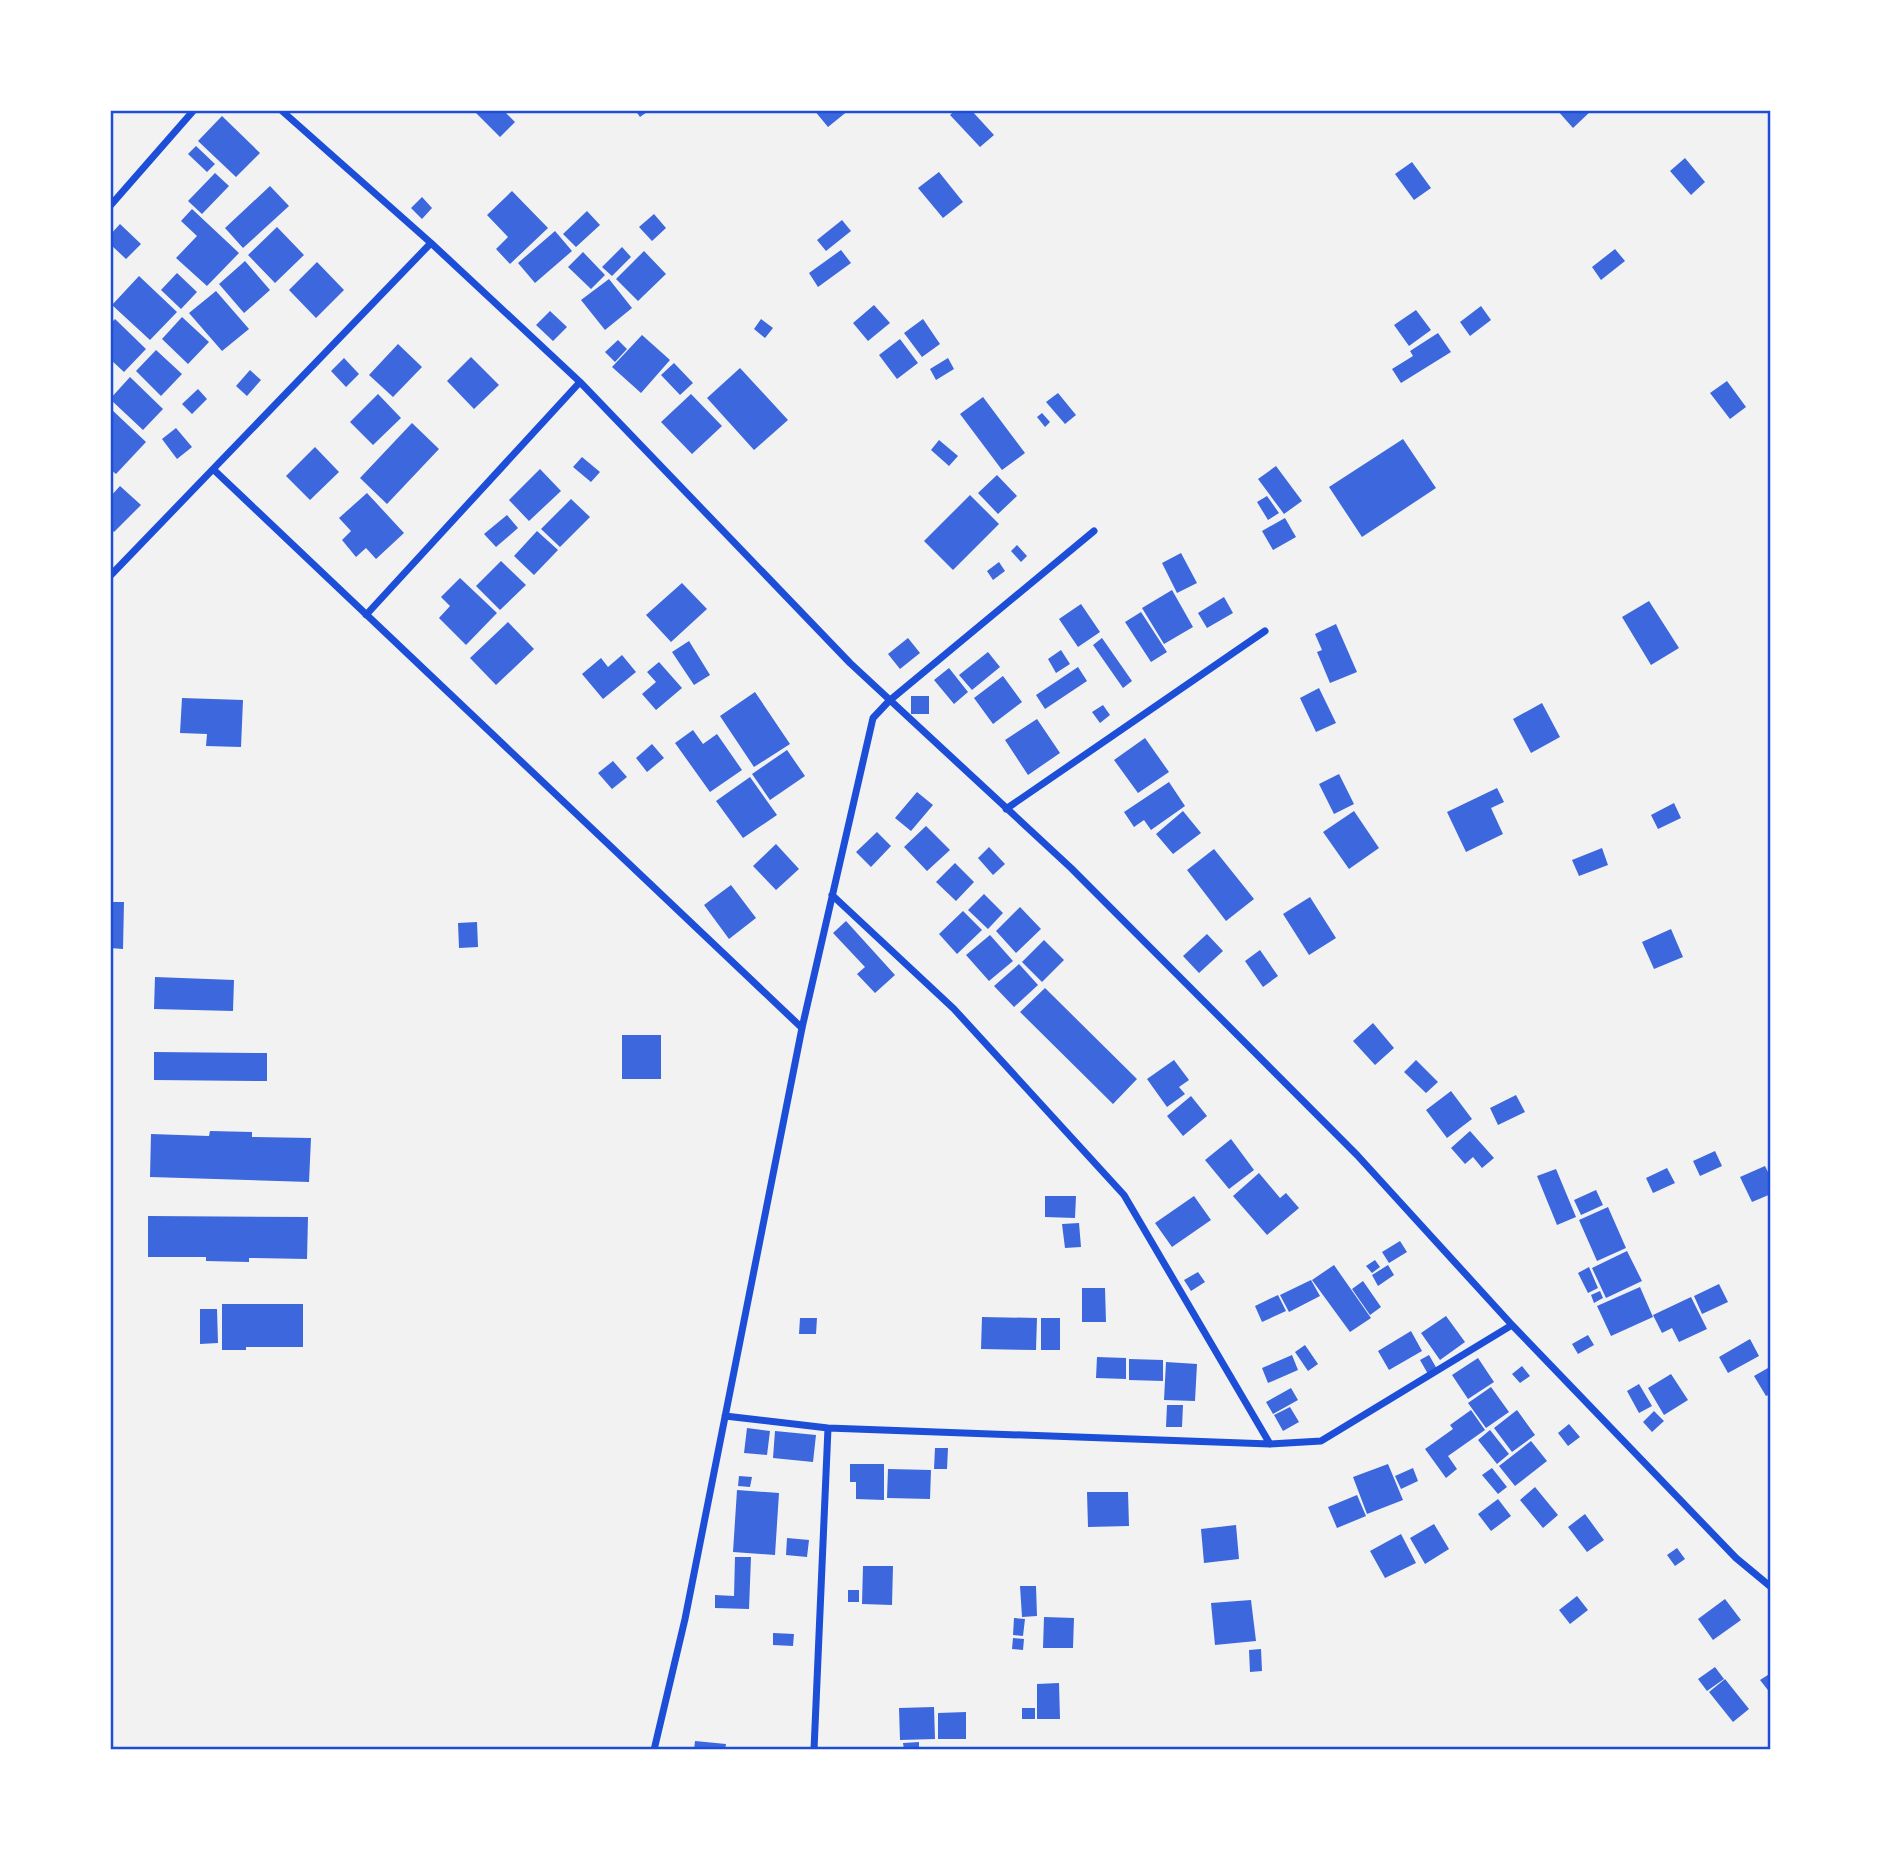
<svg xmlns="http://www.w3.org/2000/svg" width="1881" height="1860" font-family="Inter,sans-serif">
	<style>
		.building { fill: #3d67dc }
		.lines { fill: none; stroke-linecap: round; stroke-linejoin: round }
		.minor { stroke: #1d4ed8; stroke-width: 7 }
		.neatline { fill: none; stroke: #1d4ed8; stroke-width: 2.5 }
	</style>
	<rect width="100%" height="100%" fill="#f2f2f2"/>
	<path class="building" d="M473,110H503L515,122L500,137Z
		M635,110H650L640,117Z
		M814,110H849L828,127Z
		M955,110H971L994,135L980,147L950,115Z
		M1557,110H1592L1573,128Z
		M222,116L260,153L236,177L198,141Z
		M196,146L215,164L207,172L188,154Z
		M1685,158L1705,182L1691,195L1670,171Z
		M1412,162L1431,188L1414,200L1395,174Z
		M939,172L963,202L943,218L918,188Z
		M215,173L229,186L202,214L188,201Z
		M270,186L289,206L243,248L225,228Z
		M512,191L548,228L510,264L496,249L508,237L487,215Z
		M422,197L432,208L422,219L411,208Z
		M192,209L239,253L207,286L176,258L197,236L181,221Z
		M587,211L600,225L576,247L563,234Z
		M654,214L666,228L652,241L639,227Z
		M842,220L851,231L826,251L817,240Z
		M120,224L141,244L126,259L110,244V235Z
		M277,227L304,255L275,283L248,255Z
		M555,231L572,251L535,283L518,263Z
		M622,247L631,257L612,276L602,267Z
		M1615,249L1625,261L1601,280L1592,267Z
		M841,250L851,263L818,287L809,273Z
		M644,251L666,274L638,301L616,279Z
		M583,252L605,275L591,289L568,267Z
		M245,261L270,290L244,313L219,284Z
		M317,262L344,290L316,318L289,290Z
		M177,273L197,292L181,309L161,290Z
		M139,276L177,312L150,340L112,305Z
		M609,279L632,308L605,330L581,300Z
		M216,291L249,329L222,351L189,313Z
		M874,305L890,323L868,341L853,323Z
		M1481,306L1491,320L1470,336L1460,322Z
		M1416,310L1431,330L1409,346L1394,325Z
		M550,311L567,327L553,341L536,325Z
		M182,317L209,342L188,364L162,339Z
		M115,319L146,349L124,372L110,359V324Z
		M761,319L773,328L765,338L754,329Z
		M923,319L940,344L922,357L904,333Z
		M1438,333L1451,352L1401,383L1392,369L1413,356L1410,351Z
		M642,335L670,360L641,393L612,367Z
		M900,339L918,363L897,379L879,355Z
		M618,340L627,349L615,362L605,352Z
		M398,344L422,367L393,397L369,375Z
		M156,350L182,374L161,396L136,371Z
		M471,357L499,385L474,409L447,381Z
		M344,358L359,374L346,387L331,371Z
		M948,358L954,369L936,380L930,369Z
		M674,363L693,383L680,395L661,375Z
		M740,368L788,420L754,450L707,398Z
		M250,370L261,380L247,396L236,386Z
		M130,377L163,409L143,430L110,399Z
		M1727,381L1746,407L1730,419L1710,393Z
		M198,389L207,399L192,414L182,404Z
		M1058,393L1076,415L1065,424L1046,402Z
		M378,394L401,418L373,445L350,422Z
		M691,394L722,426L692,454L661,422Z
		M983,397L1025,453L1002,470L960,414Z
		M110,408L146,442L116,474L110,469Z
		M1042,413L1050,422L1045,427L1037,417Z
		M412,423L439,449L387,504L360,478Z
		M176,428L192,447L177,459L162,439Z
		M1403,439L1436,488L1362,537L1329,487Z
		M939,440L958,456L949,466L931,450Z
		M315,447L339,472L310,500L286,476Z
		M582,457L600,472L591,482L573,467Z
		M1276,466L1302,501L1284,514L1258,479Z
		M540,469L561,491L529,521L509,500Z
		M997,475L1017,496L998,514L978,493Z
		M120,486L141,505L114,532L110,528V497Z
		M367,493L404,533L376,559L366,548L356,557L342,540L351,531L339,518Z
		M970,495L999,524L953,570L924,541Z
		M1267,496L1279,513L1268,520L1257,502Z
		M571,499L590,517L560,547L541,529Z
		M507,515L518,528L496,547L484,534Z
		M1285,518L1296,537L1273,550L1262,531Z
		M537,531L558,550L534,575L514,556Z
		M1017,545L1027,556L1021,562L1011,551Z
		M1181,553L1197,583L1177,593L1162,563Z
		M501,561L526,585L500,610L476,586Z
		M999,562L1005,571L993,580L987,571Z
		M460,578L497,613L466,645L439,618L450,606L441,597Z
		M682,583L707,609L671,642L646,615Z
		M1172,590L1193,627L1164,644L1142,608Z
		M1224,597L1233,613L1207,628L1198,613Z
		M1649,601L1679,648L1651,665L1622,617Z
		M1081,604L1100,632L1078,647L1059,619Z
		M1141,612L1167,652L1151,662L1125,622Z
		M508,622L534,649L496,685L470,658Z
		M1336,624L1357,672L1330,683L1317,652L1322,650L1315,634Z
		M908,638L920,653L900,669L888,654Z
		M1102,638L1132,681L1123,688L1093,645Z
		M689,641L710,675L694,685L672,652Z
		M1061,650L1070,664L1056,673L1048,659Z
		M988,652L1000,667L972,690L959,675Z
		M622,655L636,672L603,699L582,674L601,658L608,667Z
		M659,662L682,688L656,710L642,694L656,682L647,672Z
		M1078,667L1087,681L1045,709L1036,695Z
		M949,668L968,692L954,704L934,680Z
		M1003,676L1022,702L993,724L974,698Z
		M1319,688L1336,723L1316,732L1300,698Z
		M755,692L790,744L754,767L720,716Z
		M911,696H929V714H911Z
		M182,698L243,700L241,747L206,746L207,734L180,733Z
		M1542,703L1560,737L1531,753L1513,719Z
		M1103,705L1110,715L1100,723L1092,712Z
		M1037,719L1060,753L1028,775L1005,740Z
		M693,730L703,744L717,734L742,770L710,792L675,743Z
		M1145,738L1169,772L1138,793L1114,760Z
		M652,744L664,758L647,772L636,758Z
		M787,750L805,776L770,800L752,774Z
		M613,761L627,777L612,789L598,773Z
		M1339,774L1354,804L1334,814L1319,784Z
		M750,777L777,815L743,838L716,801Z
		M1169,782L1185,806L1151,830L1144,820L1134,827L1124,812Z
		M1497,788L1504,802L1491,808L1503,834L1466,852L1447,812Z
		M917,792L933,805L911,831L895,818Z
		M1674,803L1681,818L1658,829L1651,815Z
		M1183,811L1201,833L1173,854L1156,834Z
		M1354,811L1379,848L1349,869L1323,832Z
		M926,826L950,850L927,871L904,847Z
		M877,832L891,846L871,867L856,852Z
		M776,844L799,869L776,890L753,866Z
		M989,847L1005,864L993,875L978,858Z
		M1602,848L1608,865L1579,876L1572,860Z
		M1214,849L1254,899L1226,921L1187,870Z
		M955,863L974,882L956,901L936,882Z
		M731,885L756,918L729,939L704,905Z
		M984,894L1003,913L988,929L968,910Z
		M1310,897L1336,938L1309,955L1283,914Z
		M110,902H124L123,949L110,948Z
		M1020,907L1041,929L1016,953L996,931Z
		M963,911L982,930L957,954L939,934Z
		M846,921L895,975L875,993L857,974L865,967L833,933Z
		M477,922L478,947L459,948L458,923Z
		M1671,929L1683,957L1654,969L1642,942Z
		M1207,934L1223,951L1199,973L1183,956Z
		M990,935L1013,961L989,981L966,955Z
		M1044,940L1064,960L1042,982L1022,962Z
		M1260,950L1278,976L1263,987L1245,961Z
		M1019,964L1038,985L1014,1007L994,986Z
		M155,977L234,980L233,1011L154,1009Z
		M1045,988L1137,1079L1113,1104L1020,1012Z
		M1373,1023L1394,1048L1375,1065L1353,1041Z
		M622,1035H661V1079H622Z
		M154,1052L267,1053V1081L154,1080Z
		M1174,1060L1189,1080L1179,1087L1185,1094L1167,1107L1147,1079Z
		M1416,1060L1438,1082L1426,1093L1404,1072Z
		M1451,1091L1472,1119L1447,1138L1426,1110Z
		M1516,1095L1525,1112L1498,1125L1490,1108Z
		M1191,1096L1207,1116L1183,1136L1167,1116Z
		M210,1131L252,1132V1137L311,1138L309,1182L150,1177L151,1134L209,1136Z
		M1470,1131L1494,1158L1482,1168L1473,1157L1465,1164L1451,1148Z
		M1231,1139L1254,1170L1229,1189L1205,1160Z
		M1715,1151L1722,1166L1700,1176L1693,1161Z
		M1765,1166L1771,1178V1194L1752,1202L1740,1177Z
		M1667,1168L1675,1183L1653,1193L1646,1178Z
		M1556,1169L1576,1217L1557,1225L1537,1176Z
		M1259,1173L1280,1198L1286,1193L1299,1208L1267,1235L1233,1196Z
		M1596,1190L1603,1205L1581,1215L1574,1200Z
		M1045,1196H1076L1075,1218L1045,1217Z
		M1194,1196L1211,1220L1172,1247L1155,1223Z
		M1608,1207L1626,1248L1597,1261L1579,1220Z
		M148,1216L308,1217L307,1259L249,1258V1262L206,1261V1257H148Z
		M1079,1223L1081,1247L1065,1248L1062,1224Z
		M1400,1241L1407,1252L1389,1263L1382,1252Z
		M1627,1251L1642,1281L1606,1298L1592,1268Z
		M1375,1260L1380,1267L1372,1273L1366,1266Z
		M1334,1265L1371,1318L1350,1332L1312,1280Z
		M1388,1265L1394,1275L1378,1286L1372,1275Z
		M1589,1267L1598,1288L1588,1293L1578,1273Z
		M1198,1272L1205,1282L1191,1291L1184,1280Z
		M1311,1280L1320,1296L1289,1312L1280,1295Z
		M1363,1281L1381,1307L1370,1315L1352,1289Z
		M1719,1284L1728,1302L1702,1314L1694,1296Z
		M1640,1287L1653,1317L1611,1336L1597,1306Z
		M1082,1288H1105L1106,1322H1082Z
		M1600,1291L1603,1298L1594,1303L1591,1295Z
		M1278,1295L1286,1311L1262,1322L1255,1306Z
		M1691,1297L1707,1329L1679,1342L1672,1328L1662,1333L1653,1315Z
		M222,1304H303V1347H246V1350H222Z
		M200,1309H217L218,1343L200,1344Z
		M1446,1316L1465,1342L1440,1360L1421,1333Z
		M982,1317L1037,1318L1036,1350L981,1349Z
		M800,1318H817L816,1334H799Z
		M1041,1318H1060V1350H1041Z
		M1411,1331L1422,1351L1389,1370L1378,1351Z
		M1588,1335L1594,1345L1578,1354L1572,1344Z
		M1750,1339L1759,1356L1728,1373L1719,1357Z
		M1305,1345L1318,1364L1308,1371L1295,1352Z
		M1292,1355L1298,1370L1268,1383L1262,1368Z
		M1429,1355L1437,1369L1428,1374L1420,1360Z
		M1097,1357L1126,1358V1379L1096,1378Z
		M1478,1358L1494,1382L1468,1399L1452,1375Z
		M1129,1359L1163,1360V1381L1129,1380Z
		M1166,1362L1197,1364L1195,1401L1164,1400Z
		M1522,1366L1530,1376L1520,1383L1512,1374Z
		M1768,1368L1771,1373V1394L1766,1396L1754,1376Z
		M1671,1374L1688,1400L1664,1415L1648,1388Z
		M1639,1384L1652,1406L1639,1413L1627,1391Z
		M1491,1387L1509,1412L1486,1428L1468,1403Z
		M1291,1388L1298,1400L1273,1414L1266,1402Z
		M1167,1405H1183L1182,1427H1166Z
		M1290,1407L1299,1422L1283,1431L1274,1415Z
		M1471,1410L1485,1430L1448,1456L1457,1469L1446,1478L1425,1449L1453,1429L1450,1425Z
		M1517,1410L1535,1435L1512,1452L1494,1428Z
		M1654,1411L1664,1421L1652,1432L1643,1422Z
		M1569,1424L1580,1437L1568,1446L1558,1433Z
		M747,1428L770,1431L767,1455L744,1453Z
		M1490,1430L1509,1454L1497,1464L1478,1440Z
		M775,1431L816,1435L813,1462L773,1458Z
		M1531,1441L1547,1461L1515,1486L1499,1466Z
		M935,1448H948L947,1469H934Z
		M850,1464H884V1500L856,1499V1482H850Z
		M1388,1464L1403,1500L1367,1514L1353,1477Z
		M1413,1468L1418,1481L1401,1489L1395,1476Z
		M1492,1468L1507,1487L1498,1494L1482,1475Z
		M888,1469L931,1470L930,1499L887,1498Z
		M739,1476L752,1477L750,1487L738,1486Z
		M1535,1487L1558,1515L1543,1528L1520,1500Z
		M737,1490L779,1493L775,1555L733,1552Z
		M1087,1492H1128L1129,1526L1088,1527Z
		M1357,1495L1366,1516L1337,1528L1328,1507Z
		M1498,1499L1511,1516L1491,1531L1478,1514Z
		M1585,1514L1604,1540L1587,1552L1568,1527Z
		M1434,1524L1449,1549L1425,1564L1410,1538Z
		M1236,1525L1239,1559L1204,1563L1201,1529Z
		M1401,1534L1416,1563L1385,1578L1370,1551Z
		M787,1538L809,1540L807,1557L786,1555Z
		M1677,1548L1685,1559L1675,1566L1667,1555Z
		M735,1557H751L749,1609L715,1608V1595L734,1596Z
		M863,1566H893L892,1605L862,1604Z
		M1020,1586H1036L1037,1616L1022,1617Z
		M848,1590H859V1602H848Z
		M1577,1596L1588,1610L1570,1624L1559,1610Z
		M1725,1599L1741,1620L1713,1640L1698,1619Z
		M1251,1600L1256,1641L1215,1645L1211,1603Z
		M1044,1617L1074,1618L1073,1648H1043Z
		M1014,1618L1025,1619L1023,1636L1013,1635Z
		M773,1633L794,1634L793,1646L773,1645Z
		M1013,1638L1024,1639L1023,1650L1012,1649Z
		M1261,1649L1262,1671L1250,1672L1249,1650Z
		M1715,1667L1724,1679L1707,1691L1698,1679Z
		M1771,1673V1694L1760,1680Z
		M1725,1679L1749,1709L1733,1722L1709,1692Z
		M1059,1683L1060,1719H1037V1684Z
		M934,1707L935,1739L900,1740L899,1708Z
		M1022,1708H1035V1719H1022Z
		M966,1712V1739H938V1713Z
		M695,1741L726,1744L725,1750H694Z
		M919,1742V1750H904L903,1743Z"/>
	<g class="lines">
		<path class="minor" d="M281,110L431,243L580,382L850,663L1071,868L1357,1155L1512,1325L1736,1558L1771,1587
			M110,206L194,110
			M214,470L802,1028
			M110,576L431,243
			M366,615L580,382
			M1006,809L1265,631
			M832,895L954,1009L1124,1195L1270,1444
			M725,1416L828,1428L1270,1444L1321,1441L1512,1325
			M654,1750L685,1619L802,1028L873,718L889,701L1094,531
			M814,1750L828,1428"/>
	</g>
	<rect width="1881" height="1860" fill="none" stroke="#ffffff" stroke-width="224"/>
	<rect x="112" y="112" width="1657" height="1636" class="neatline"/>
</svg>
